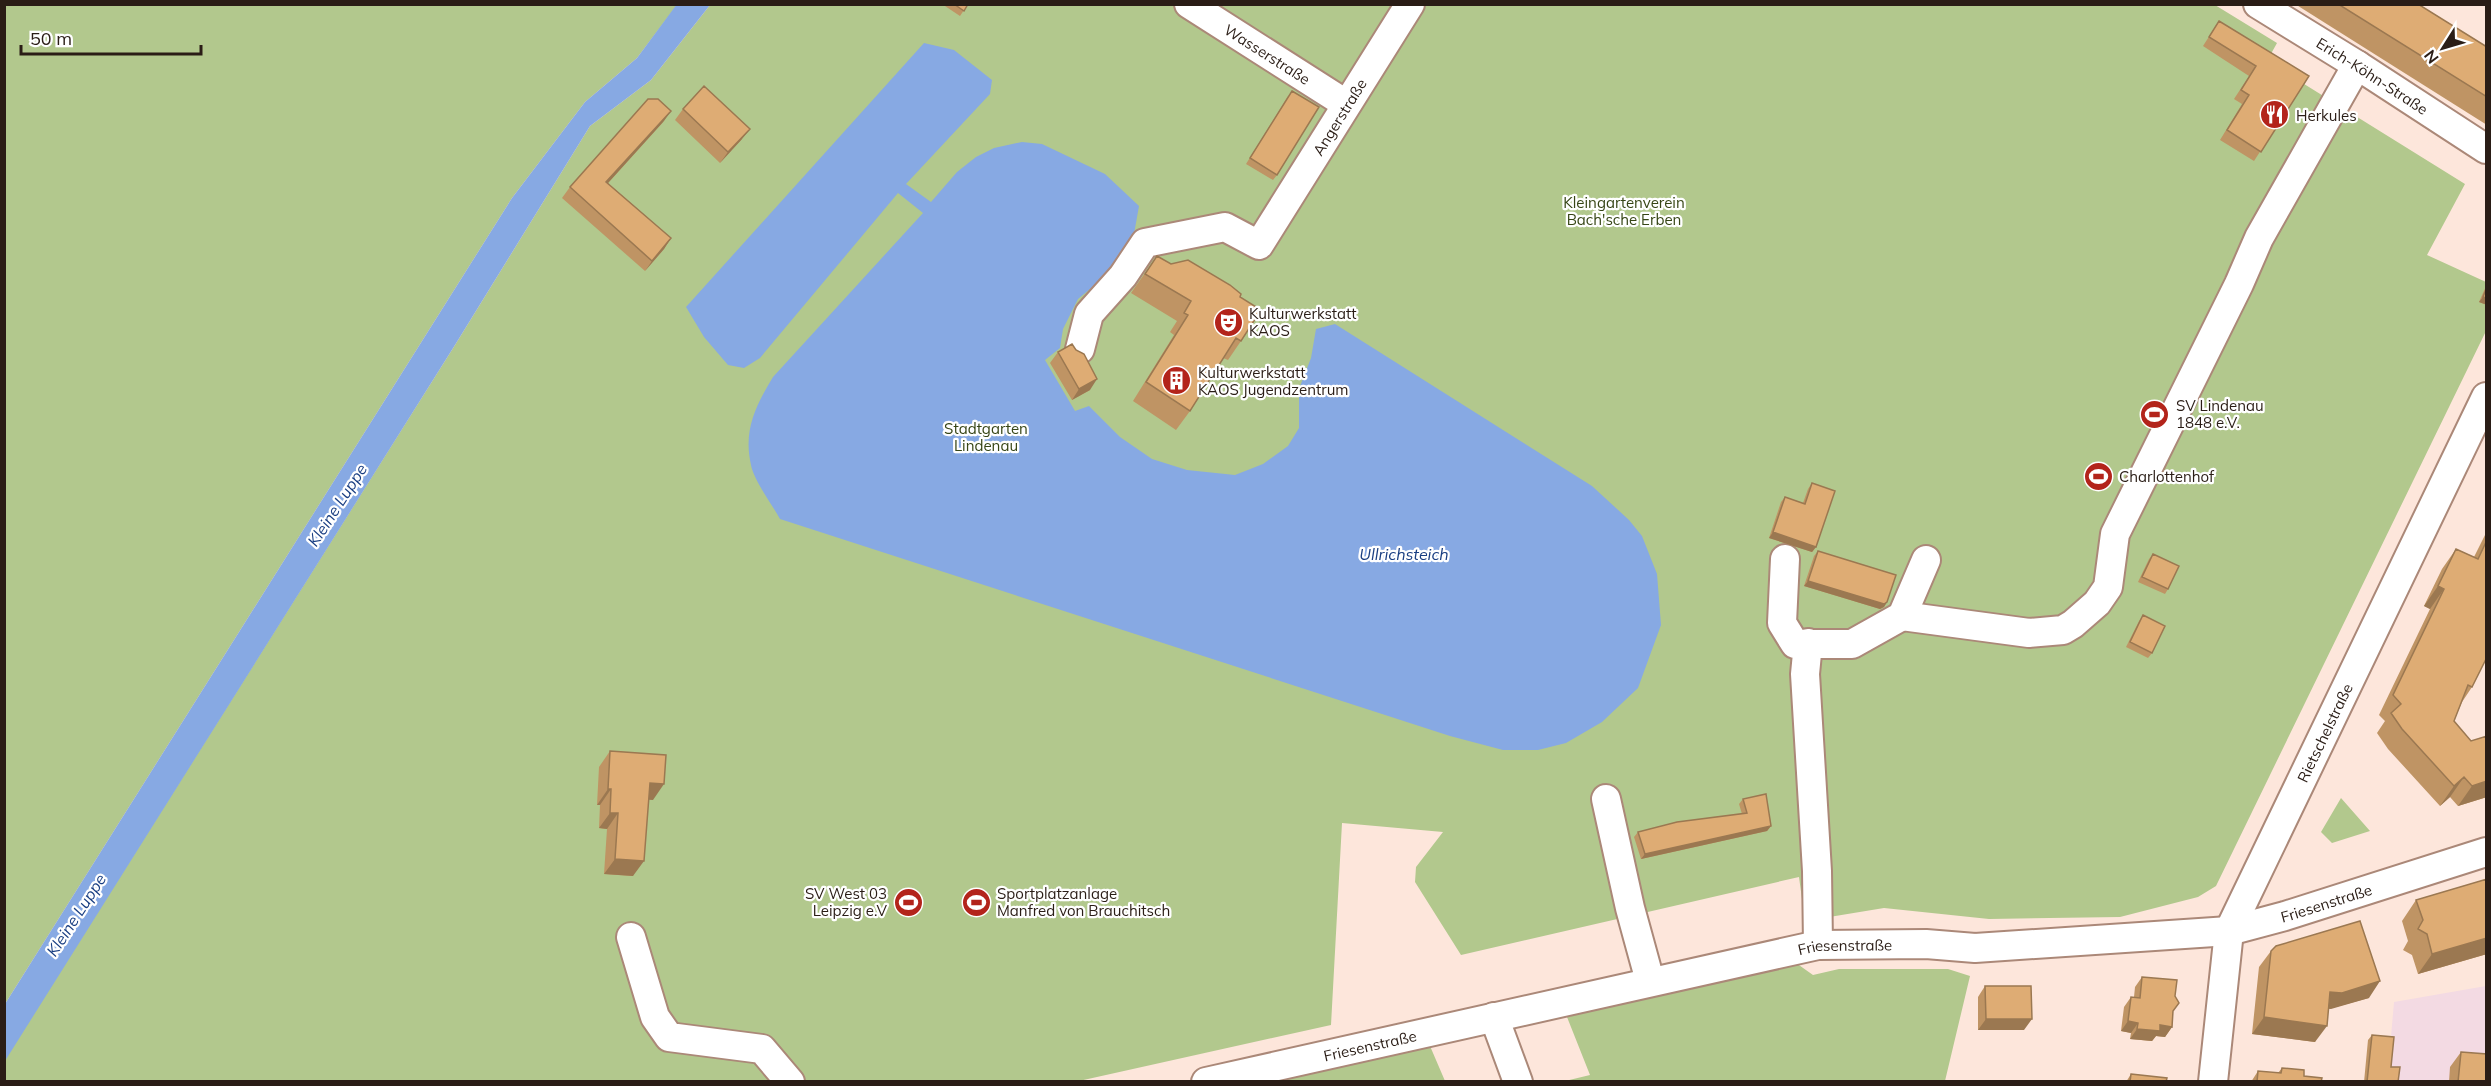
<svg xmlns="http://www.w3.org/2000/svg" width="2491" height="1086" font-family="Mulish,sans-serif">
	<style>
		.education { fill: #f3dae3 }
		.green { fill: #b2c88d }
		.water { fill: #87a9e3 }
		.lines { fill: none; stroke-linecap: round; stroke-linejoin: round }
		.minor-casing { stroke: #ab8878; stroke-width: 32 }
		.minor { stroke: #fff; stroke-width: 28 }
		.wall { fill: #bf9464 }
		.shaded-wall { fill: #9b7851 }
		.building { fill: #deac74; stroke: #9b7851; stroke-width: 1.5 }
		.labels { text-anchor: middle; dominant-baseline: central; stroke-width: 4.5; stroke-linejoin: round; paint-order: stroke }
		.street-label { font-size: 15px; fill: #2a1d16; stroke: #fff }
		.poi-label { font-size: 15px; fill: #2a1d16; stroke: #fff; text-anchor: start }
		.park-label { font-size: 15px; fill: #364515; stroke: #fff }
		.water-label { font-size: 16px; font-style: italic; fill: #193e82; stroke: #fff }
	</style>
	<rect width="100%" height="100%" fill="#fde6db"/>
	<path class="education" d="M2486,986V1081H2395L2388,1072L2394,1002Z"/>
	<path class="green" d="M4,5H677L637,58L585,102L512,198L5,1004Z
		M710,5H2215L2277,43L2267,61L2465,184L2427,255L2486,282V331L2216,886L2198,897L2120,917L1989,919L1884,908L1805,921L1799,877L1461,955L1415,882L1416,867L1443,832L1342,823L1331,1025L1079,1081L5,1082L4,1061L455,345L590,126L651,80Z
		M2341,798L2370,831L2332,843L2321,832Z
		M1796,963L1813,975L1839,969H1948L1970,976L1945,1081L1561,1082L1590,1075L1567,1017Z
		M1430,1046L1445,1081L1262,1082Z"/>
	<path class="water" d="M677,4L710,5L651,80L590,126L455,345L5,1061V1004L512,198L585,102L637,58Z
		M924,43L954,50L992,80L990,94L906,184L931,202L957,172L976,157L994,148L1022,142L1042,144L1105,174L1139,206L1134,234L1108,274L1078,299L1063,329L1060,348L1045,360L1075,411L1089,406L1120,437L1152,459L1187,470L1235,475L1263,464L1288,446L1299,428V389L1311,358L1316,329L1335,324L1592,486L1629,520L1642,536L1657,574L1661,625L1638,688L1602,722L1566,743L1538,750H1503L1450,736L780,519C772,504 754,481 751,465C743,430 756,405 773,377L923,213L898,193L760,358L744,368L728,365L704,337L686,307Z"/>
	<g class="lines">
		<defs>
			<g id="minor">
				<path id="s1" d="M1189,4L1346,104"/>
				<path id="s2" d="M2258,4L2357,65L2486,149"/>
				<path id="s3" d="M1080,349L1089,314L1123,276L1145,243L1225,227L1259,245L1410,4"/>
				<path d="M1785,559L1782,623L1795,644H1852L1902,616L1926,560"/>
				<path d="M1902,616L2029,633L2063,630L2073,624L2097,603L2108,587L2115,534L2239,284L2259,238L2357,65"/>
				<path d="M1808,643L1805,674L1817,871L1818,945"/>
				<path d="M1606,799L1630,908L1650,981"/>
				<path d="M631,937L655,1017L669,1037L762,1049L790,1082"/>
				<path d="M1494,1017L1518,1082"/>
				<path id="s4" d="M1206,1082L1818,945L1926,944L1975,948L2229,931L2285,916L2486,852"/>
				<path id="s5" d="M2213,1082L2229,931L2486,397"/>
			</g>
		</defs>
		<use href="#minor" class="minor-casing"/>
		<use href="#minor" class="minor"/>
	</g>
	<path class="wall" d="M942,4H968L960,16Z
		M2295,4H2418L2487,47V125Z
		M2219,21L2309,76L2254,161L2220,140L2242,104L2234,99L2249,76L2203,46Z
		M1288,96L1277,175L1273,180L1246,164Z
		M683,109L742,139L720,163L675,120Z
		M664,121L608,183L671,238L664,249L645,271L562,198L570,187Z
		M1157,256L1171,264L1240,297L1241,341L1228,360L1223,358L1190,411L1176,430L1133,401L1174,335L1170,332L1177,321L1131,293Z
		M2487,284V305L2479,302Z
		M1058,352L1090,390L1072,400L1050,363Z
		M1812,483L1816,547L1812,552L1769,538L1781,502L1785,497L1803,503L1808,489Z
		M2487,531V657L2472,687L2462,702L2454,721L2487,797L2458,806L2450,797L2440,806L2388,749L2377,733L2385,721L2379,715L2430,609L2424,606L2442,569L2456,549L2474,557Z
		M1818,551L1887,602L1884,607L1880,609L1804,586L1814,556Z
		M2153,554L2168,589L2165,594L2138,582L2149,559Z
		M2143,615L2152,653L2148,658L2126,647L2139,621Z
		M610,751L653,800L649,799L633,876L604,874L607,829L599,828L600,805H597L599,767Z
		M1743,799L1771,826L1767,831L1641,859L1634,837L1638,832L1742,814L1739,804Z
		M2487,879V954L2418,974L2412,955L2403,950L2408,941L2402,921L2416,900Z
		M2271,951L2369,998L2328,1009L2315,1042L2252,1034L2259,967Z
		M2142,977L2173,1012L2172,1027L2165,1037L2156,1036L2152,1041L2130,1039L2131,1033L2121,1031L2124,1007L2131,997H2134L2135,987Z
		M1985,986L2024,1030H1978V997Z
		M2372,1035L2391,1067L2398,1082H2364L2368,1040Z
		M2461,1052L2487,1082H2449L2450,1067Z
		M2282,1068L2304,1076L2321,1082H2251L2258,1071L2278,1073Z
		M2131,1074L2166,1082H2126Z"/>
	<path class="shaded-wall" d="M671,111L664,121L599,193L606,182Z
		M750,129L742,139L720,163L728,152Z
		M671,238L664,249L645,271L652,261Z
		M2483,297L2487,298V305L2479,302Z
		M1097,379L1090,390L1072,400L1079,389Z
		M1773,532L1816,547L1812,552L1769,538Z
		M1808,581L1887,602L1884,607L1880,609L1804,586Z
		M2438,586L2444,589L2430,609L2424,606Z
		M2464,777L2450,797L2440,806L2454,786Z
		M2487,781V797L2458,806L2472,786Z
		M650,783L664,784L653,800L639,799Z
		M608,789H611L600,805H597Z
		M610,813H618L607,829L599,828Z
		M1771,826L1767,831L1641,859L1645,854Z
		M615,859L644,861L633,876L604,874Z
		M2487,938V954L2418,974L2432,954Z
		M2380,981L2369,998L2331,1009L2318,1008L2330,992Z
		M2264,1017L2327,1026L2315,1042L2252,1034Z
		M1986,1019H2032L2024,1030H1978Z
		M2128,1021L2138,1023L2131,1033L2121,1031Z
		M2160,1025L2172,1027L2165,1037L2156,1036L2152,1041L2130,1039L2137,1029Z"/>
	<path class="building" d="M954,4H968L964,11Z
		M2338,4H2418L2487,47V97Z
		M2219,21L2309,76L2261,152L2227,130L2249,95L2241,90L2256,66L2209,37Z
		M704,86L750,129L728,152L683,109Z
		M1292,91L1319,107L1277,175L1250,158Z
		M648,99H658L671,111L606,182L671,238L652,261L570,187Z
		M1157,256L1171,264L1188,260L1230,285L1241,294L1240,297L1261,310L1241,341L1236,338L1190,411L1146,382L1188,315L1184,313L1191,301L1145,274Z
		M2487,287V298L2483,297Z
		M1072,344L1076,350L1084,354L1097,379L1079,389L1058,352Z
		M1812,483L1835,491L1816,547L1773,532L1785,497L1805,504Z
		M2487,540V657L2472,687L2468,685L2454,721L2471,741L2487,736V781L2472,786L2464,777L2454,786L2402,729L2391,713L2401,704L2393,695L2444,589L2438,586L2456,549L2478,559Z
		M1818,551L1896,575L1887,602L1884,604L1808,581Z
		M2153,554L2179,566L2168,589L2142,577Z
		M2143,615L2165,626L2152,653L2130,642Z
		M610,751L666,755L664,784L650,783L644,861L615,859L618,813H610L611,789H608Z
		M1766,794L1771,826L1645,854L1638,832L1677,822L1747,813L1743,799Z
		M2487,879V938L2432,954L2427,934L2418,929L2423,920L2416,900Z
		M2360,921L2380,981L2342,993L2330,992L2327,1026L2264,1017L2271,951L2276,946Z
		M2142,977L2177,980L2175,996L2179,1003L2173,1011L2172,1027L2160,1025V1031L2137,1029L2138,1023L2128,1021L2131,997L2140,998Z
		M1985,986H2031L2032,1019H1986Z
		M2372,1035L2394,1037L2391,1067H2400L2398,1082H2367Z
		M2461,1052L2487,1054V1082H2458Z
		M2282,1068L2304,1070V1076L2322,1078L2321,1082H2257L2258,1071L2281,1073Z
		M2131,1074L2167,1078L2166,1082H2130Z"/>
	<defs>
		<symbol id="restaurant-disc" viewBox="-11 -11 22 22"><circle r="9.5" fill="#b3241b" stroke="#fff"/><path d="M-5-6h1v4h1v-4h1v4h1v-4h1v5L-1.5 .5V6h-2V.5L-5-1ZM5-6V6H3V1.5H1.5Q1.5-4 5-6Z" fill="#fff"/></symbol>
		<symbol id="theatre-disc" viewBox="-11 -11 22 22"><circle r="9.5" fill="#b3241b" stroke="#fff"/><path d="M-5-5.5Q0-4 5-5.5V0Q5 5 0 6Q-5 5-5 0ZM-3.3-2.5H-1v1.5H-3.3ZM1-2.5H3.3v1.5H1ZM-2.8 1Q0 5.5 2.8 1Z" fill="#fff"/></symbol>
		<symbol id="building-disc" viewBox="-11 -11 22 22"><circle r="9.5" fill="#b3241b" stroke="#fff"/><path d="M-4-6H4V6H1V3H-1V6H-4ZM-2.5-4.3h1.7v1.8h-1.7ZM.8-4.3h1.7v1.8H.8ZM-2.5-1h1.7V.8h-1.7ZM.8-1h1.7V.8H.8Z" fill="#fff"/></symbol>
		<symbol id="stadium-disc" viewBox="-11 -11 22 22"><circle r="9.5" fill="#b3241b" stroke="#fff"/><path d="M0-5a6.5 5 0 1 0 0 10a6.5 5 0 1 0 0-10ZM-3.5-1.8h7v3.6h-7Z" fill="#fff"/></symbol>
	</defs>
	<g fill-rule="evenodd">
		<use href="#restaurant-disc" x="2258" y="98" width="33" height="33"/>
		<use href="#theatre-disc" x="1212" y="306" width="33" height="33"/>
		<use href="#building-disc" x="1160" y="364" width="33" height="33"/>
		<use href="#stadium-disc" x="2138" y="398" width="33" height="33"/>
		<use href="#stadium-disc" x="2082" y="460" width="33" height="33"/>
		<use href="#stadium-disc" x="892" y="886" width="33" height="33"/>
		<use href="#stadium-disc" x="960" y="886" width="33" height="33"/>
	</g>
	<g class="labels">
		<g class="street-label">
			<text stroke="none"><textPath href="#s1" startOffset="93">Wasserstraße</textPath></text>
			<text stroke="none"><textPath href="#s2" startOffset="135">Erich-Köhn-Straße</textPath></text>
			<text stroke="none"><textPath href="#s3" startOffset="398">Angerstraße</textPath></text>
			<text stroke="none"><textPath href="#s5" startOffset="372">Rietschelstraße</textPath></text>
			<text stroke="none"><textPath href="#s4" startOffset="1140">Friesenstraße</textPath></text>
			<text stroke="none"><textPath href="#s4" startOffset="654">Friesenstraße</textPath></text>
			<text stroke="none"><textPath href="#s4" startOffset="168">Friesenstraße</textPath></text>
		</g>
		<g class="poi-label">
			<text x="2296" y="115">Herkules</text>
			<text x="1249" y="313">Kulturwerkstatt<tspan x="1249" dy="17">KAOS</tspan></text>
			<text x="1198" y="372">Kulturwerkstatt<tspan x="1198" dy="17">KAOS Jugendzentrum</tspan></text>
			<text x="2176" y="405">SV Lindenau<tspan x="2176" dy="17">1848 e.V.</tspan></text>
			<text x="2119" y="476">Charlottenhof</text>
			<text x="887" y="893" text-anchor="end">SV West 03<tspan x="887" dy="17">Leipzig e.V</tspan></text>
			<text x="997" y="893">Sportplatzanlage<tspan x="997" dy="17">Manfred von Brauchitsch</tspan></text>
		</g>
		<g class="park-label">
			<text x="1624" y="202">Kleingartenverein<tspan x="1624" dy="17">Bach'sche Erben</tspan></text>
			<text x="986" y="428">Stadtgarten<tspan x="986" dy="17">Lindenau</tspan></text>
		</g>
		<g class="water-label">
			<text transform="translate(337 505) rotate(-57)">Kleine Luppe</text>
			<text x="1404" y="554">Ullrichsteich</text>
			<text transform="translate(76 915) rotate(-57)">Kleine Luppe</text>
		</g>
	</g>
	<rect width="2491" height="1086" fill="none" stroke="#2a1d16" stroke-width="12"/>
	<g transform="translate(2443 48) rotate(233)" stroke="#ffffff" stroke-width="4.5" paint-order="stroke">
	<path d="M0-4.5L10 22L0 15L-10 22Z" fill="#2a1d16"/>
	<text y="-9" font-size="16" font-weight="bold" text-anchor="middle" fill="#2a1d16">N</text>
	</g>
	<path d="M21 45v9h180v-9" fill="none" stroke="#2a1d16" stroke-width="3"/>
	<text x="30" y="45" font-size="18" fill="#2a1d16" stroke="#ffffff" stroke-width="4.5" paint-order="stroke">50 m</text>
</svg>
